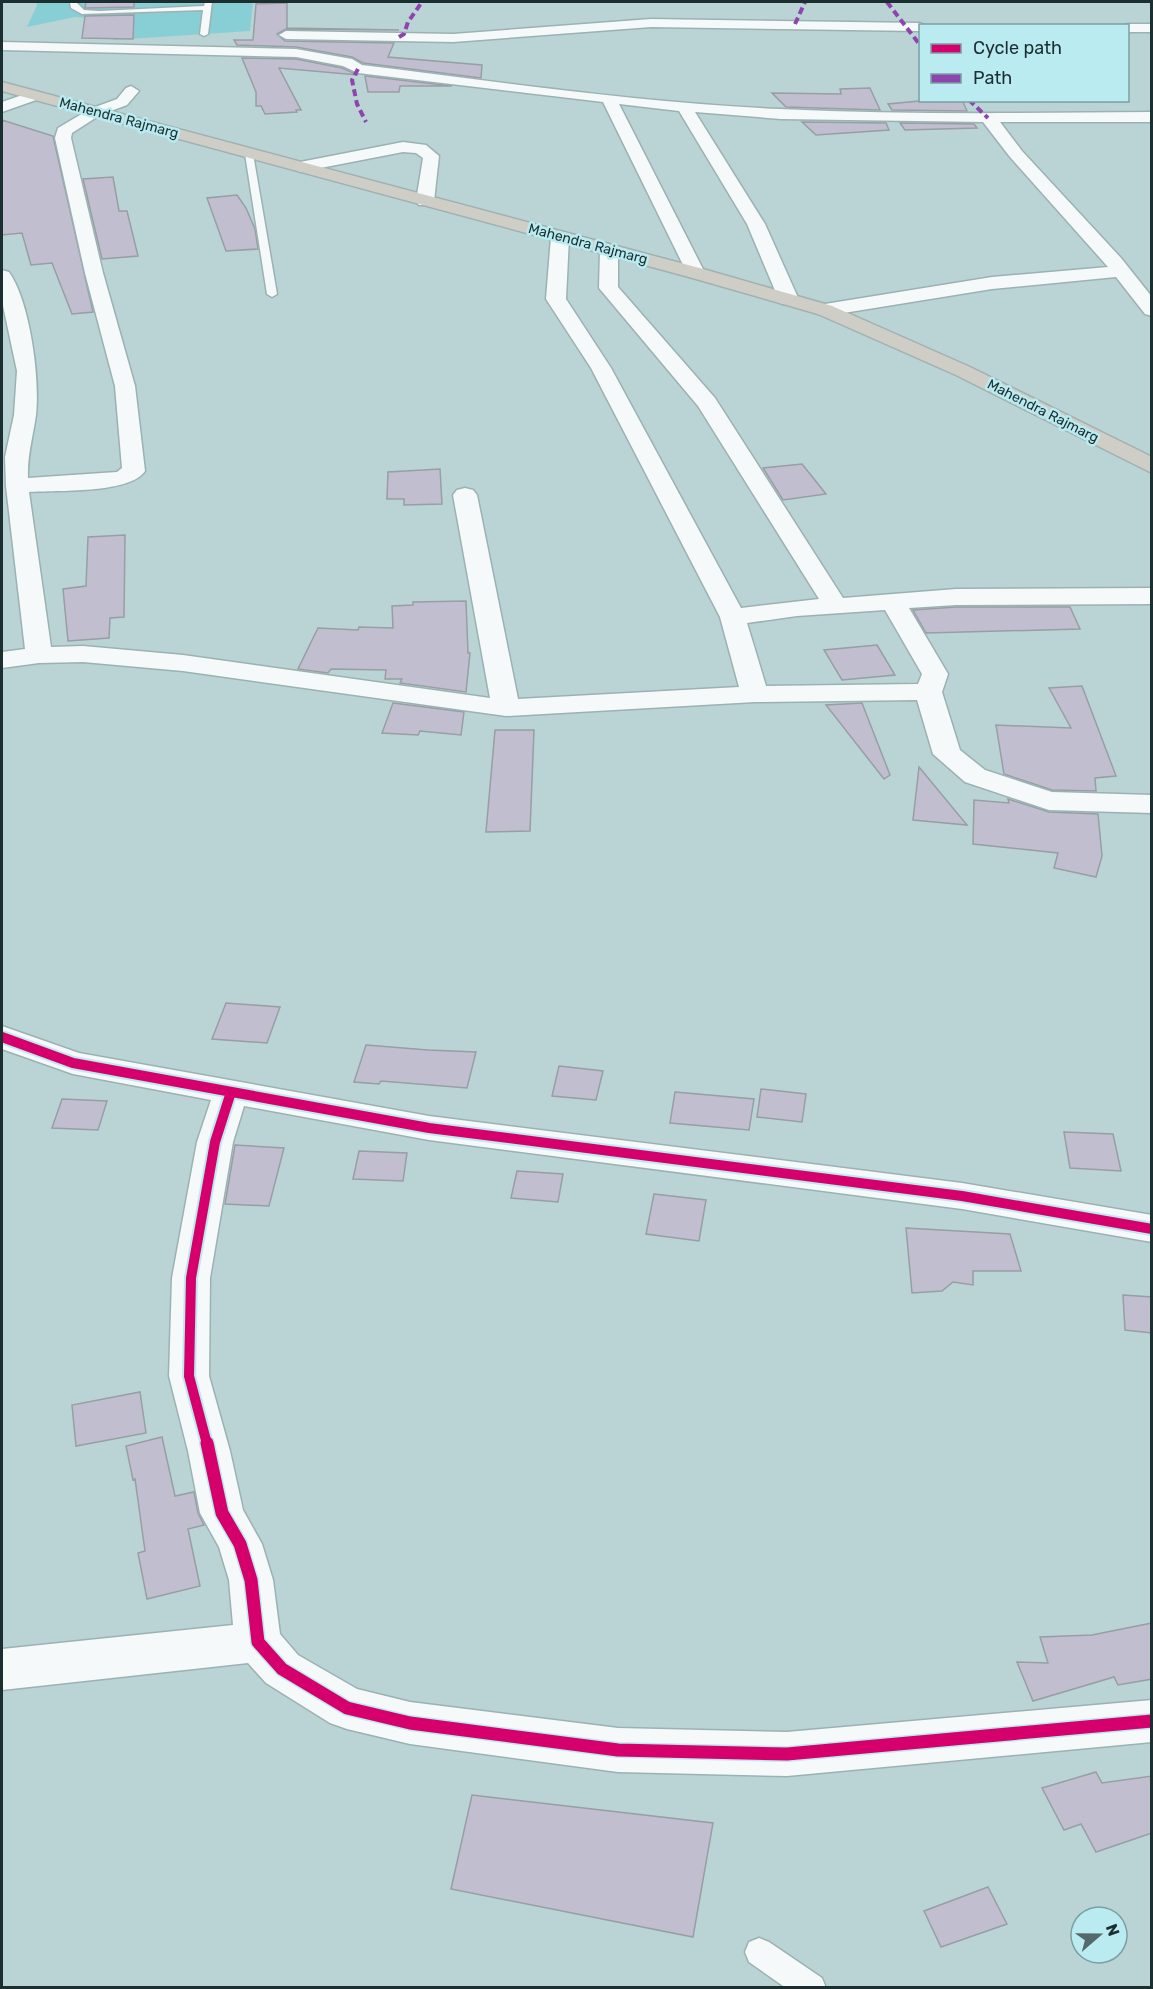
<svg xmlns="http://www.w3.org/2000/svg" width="1153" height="1989" font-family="Rubik,sans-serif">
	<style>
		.green { fill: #88ced5 }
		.building { fill: #c1bfcf; stroke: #979ea4; stroke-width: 1.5 }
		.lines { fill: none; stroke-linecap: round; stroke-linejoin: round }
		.lane-casing { stroke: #9cb1b2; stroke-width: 3 }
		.street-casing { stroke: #9cb1b2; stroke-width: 3 }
		.highway-casing { stroke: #a1b0b1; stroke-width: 3 }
		.lane { fill: #f5f9f9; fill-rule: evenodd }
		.street { fill: #f5f9f9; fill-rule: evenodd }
		.highway { fill: #cecec7; fill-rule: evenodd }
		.quiet { stroke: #8e44ad; stroke-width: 4; stroke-dasharray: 7 4; stroke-linecap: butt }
		.cycleway-far1-casing { stroke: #b9ebf0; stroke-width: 14 }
		.cycleway-casing { stroke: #b9ebf0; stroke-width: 16 }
		.cycleway-far1 { stroke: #d6006c; stroke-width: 10 }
		.cycleway { stroke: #d6006c; stroke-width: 13 }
		.labels { text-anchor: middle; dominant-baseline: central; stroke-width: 5; stroke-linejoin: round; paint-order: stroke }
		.far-street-label { font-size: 14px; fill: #1b2f31; stroke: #b9ebf0 }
	</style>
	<rect width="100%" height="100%" fill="#bad4d6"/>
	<path class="green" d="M36,2H253L250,31L113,40L119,21L75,17L27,27L37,5Z"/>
	<path class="building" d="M86,2H134V7L85,8Z
		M287,3V28L399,30L286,29L277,34L285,41L394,43L388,57L482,65L481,78L363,63L352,57L296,47L237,45L234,40H253L256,4Z
		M134,15L133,39L82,38L85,16Z
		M242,58L296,59L342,68L358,75L279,68L301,110H296L297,112L265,114L261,106H256V92Z
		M365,76L452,86H400L399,92H368Z
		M870,88L880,110L786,107L772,93L841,94L840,89Z
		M930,100H962L967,111L892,110L888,104Z
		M2,120L53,136L93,312L72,314L52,263L31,265L22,233L2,235Z
		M802,122L886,123L889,130L816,135Z
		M900,123L974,124L977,128L905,130Z
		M113,177L119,211H127L138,256L102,259L83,179Z
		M237,195L246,208L255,229L258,249L226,251L207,198Z
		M802,464L826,494L783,500L763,468Z
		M440,469L442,504L404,505V499H387L388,472Z
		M125,535L124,617L110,618L109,638L68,641L63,589L86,586L88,537Z
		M466,601L468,653H470L466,692L400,683L402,679H385L386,670L331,669L328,673L298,669L318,628L358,630L359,627L393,628L392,606L413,605V602Z
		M956,607H1070L1080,629L926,633L913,610Z
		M877,645L895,675L842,680L824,650Z
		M1082,686L1116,776L1095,778L1096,791L1052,790L1004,774L996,725L1071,728L1049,688Z
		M393,703L464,712L461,735L420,731L418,735L382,733Z
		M862,703L890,775L884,779L826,705Z
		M495,730H534L530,831L486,832Z
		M919,767L967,825L913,820Z
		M1008,799L1049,812L1098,814L1102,856L1096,877L1054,868L1058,853L973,844L974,800L1009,803Z
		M226,1003L280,1007L267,1043L212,1039Z
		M366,1045L428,1050L476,1052L467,1088L381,1081L379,1084L354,1082Z
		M559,1066L603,1071L596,1100L552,1096Z
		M761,1089L806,1094L802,1122L757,1117Z
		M675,1092L754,1099L749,1130L670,1123Z
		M62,1099L107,1101L98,1130L52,1128Z
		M1064,1132L1113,1134L1121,1171L1070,1168Z
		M235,1145L284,1148L269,1206L225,1204Z
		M359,1151L407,1153L403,1181L353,1179Z
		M517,1171L563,1174L558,1202L511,1198Z
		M654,1194L706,1200L699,1241L646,1234Z
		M906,1228L1010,1234L1021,1271H973V1285L953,1282L942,1291L912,1293Z
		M1123,1295L1152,1297V1333L1125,1330Z
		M140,1392L146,1433L76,1446L72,1405Z
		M162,1437L175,1496L194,1492L198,1513L204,1525L188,1529L200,1586L147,1599L138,1553L145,1551L135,1479L133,1480L126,1446Z
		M1152,1623V1679L1118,1685L1114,1677L1033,1701L1017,1662L1048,1663L1040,1637L1092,1635Z
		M1096,1772L1102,1783L1152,1776V1833L1096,1852L1081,1824L1064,1830L1042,1788Z
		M472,1795L713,1823L693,1937L451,1889Z
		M988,1887L1007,1924L941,1947L924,1911Z"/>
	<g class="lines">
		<defs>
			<path id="lane" d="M70,2H76L84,10L99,11L204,6L205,2H212L208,34L204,36L200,34L203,10L82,14L71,8Z
				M249,151L253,154L277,294L272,297L267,294L245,154Z
				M759,1938L769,1942L822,1978L826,1988H786L749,1962L745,1952L749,1942Z"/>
			<path id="street" d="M651,19L920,23L926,26H920V31L651,27L453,42L286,39L279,35L286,31L453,34Z
				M1128,24H1152V32H1128V26H1123Z
				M2,42L296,49L352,59L362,65C499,82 642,103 780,109C904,115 1028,113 1152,112V122H1000L1022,151L1121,258L1152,297V316L1145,314L1116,277L992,289L825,316L818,314L815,310L818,306L825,304L992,277L1108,267L1010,157L983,122L781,119L695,112L765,224L799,300L796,304H782L779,300L747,224L679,111L619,104L705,273L703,277H689L687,273L603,102L358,73L343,66L296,57L2,50Z
				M131,86L139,91L127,105L100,115L72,133L71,138L103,273L135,386L145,471C130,494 56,490 29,492L51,647L83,646L183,655L490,698L453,495L457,490L465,488L473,490L477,495L518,699L739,687L720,617L591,368L546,299L551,237L554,233H566L569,237L566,299L611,368L741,608L819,599L698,406L599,288L600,250L603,246H615L618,250V287L715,398L843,598L956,589L1152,588V604L956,605L909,608L948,674L942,692L960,750L985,770L1052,792L1152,795V813L1049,810L965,782L933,754L917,700L755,702L506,716L183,671L83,662L39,663L2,668V652L25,649L6,486L5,457L14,415L17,371L2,301V270L9,272C30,302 40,378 36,415C33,437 27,456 28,478L117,472L122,468L115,386L85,273L55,138L58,128L90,109L117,99L126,88ZM885,610L922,674L918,684L766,686L747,623L797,616Z
				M34,91L39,93L42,96L39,99L2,112V102Z
				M403,142L426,145L439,156L434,201L431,205H419L416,201L423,158L416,153L403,152L300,172L292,167L300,162Z
				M2,1026L79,1053L429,1116L962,1183L1152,1215V1242L962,1209L429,1140L244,1106L233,1142L210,1278L209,1376L230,1451L243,1510L262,1544L273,1580L280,1634L298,1655L357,1689L410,1702L618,1728L787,1732L1152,1700V1742L787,1776L618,1772L410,1744L347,1729L330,1723L266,1683L248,1663L2,1690V1649L233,1625L229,1580L219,1547L200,1513L188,1451L169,1376L172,1278L197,1142L211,1100L73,1074L2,1049Z"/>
			<path id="highway" d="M2,82L703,269L832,306L970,367L1152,457V473L956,375L818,314L689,277L2,91Z"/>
		</defs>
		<use href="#lane" class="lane-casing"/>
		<use href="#street" class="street-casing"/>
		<use href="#highway" class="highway-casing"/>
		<use href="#lane" class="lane"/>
		<use href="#street" class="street"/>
		<use href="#highway" class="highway"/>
		<path class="quiet" d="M887,2L920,45
			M795,24L805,2
			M399,37L404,34L408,22L422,2
			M358,69L352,80L357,104L366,122
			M969,100L988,118"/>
		<defs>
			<path id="cycleway-far1" d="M2,1037L73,1063L429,1128L962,1196L1152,1229
				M207,1444L189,1376L191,1278L215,1142L231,1092"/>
			<path id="cycleway" d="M207,1443L222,1513L240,1544L251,1580L258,1642L282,1669L347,1708L410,1723L618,1750L787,1754L1152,1721"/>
		</defs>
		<use href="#cycleway-far1" class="cycleway-far1-casing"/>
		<use href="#cycleway" class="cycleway-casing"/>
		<use href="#cycleway-far1" class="cycleway-far1"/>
		<use href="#cycleway" class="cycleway"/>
	</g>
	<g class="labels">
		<g class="far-street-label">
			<text transform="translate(119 118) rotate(15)">Mahendra Rajmarg</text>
			<text transform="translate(588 244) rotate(15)">Mahendra Rajmarg</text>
			<text transform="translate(1043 411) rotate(27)">Mahendra Rajmarg</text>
		</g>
	</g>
	<rect width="1153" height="1989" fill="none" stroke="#1b2f31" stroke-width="6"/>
	<rect x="919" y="24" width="210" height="78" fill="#b9ebf0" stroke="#7aa0a4" stroke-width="1.5"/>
	<rect x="931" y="44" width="30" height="9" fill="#d6006c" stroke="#7aa0a4" stroke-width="1.5"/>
	<text x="973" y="54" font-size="18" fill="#1b2f31">Cycle path</text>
	<rect x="931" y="74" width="30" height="9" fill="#8e44ad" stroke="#7aa0a4" stroke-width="1.5"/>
	<text x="973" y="84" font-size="18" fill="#1b2f31">Path</text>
	<g transform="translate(1099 1935) rotate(70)"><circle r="28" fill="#b9ebf0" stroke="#7aa0a4" stroke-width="1.5"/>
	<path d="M0-4.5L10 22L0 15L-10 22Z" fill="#53696b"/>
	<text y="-9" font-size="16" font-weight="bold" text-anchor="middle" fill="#1b2f31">N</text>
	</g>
</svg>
